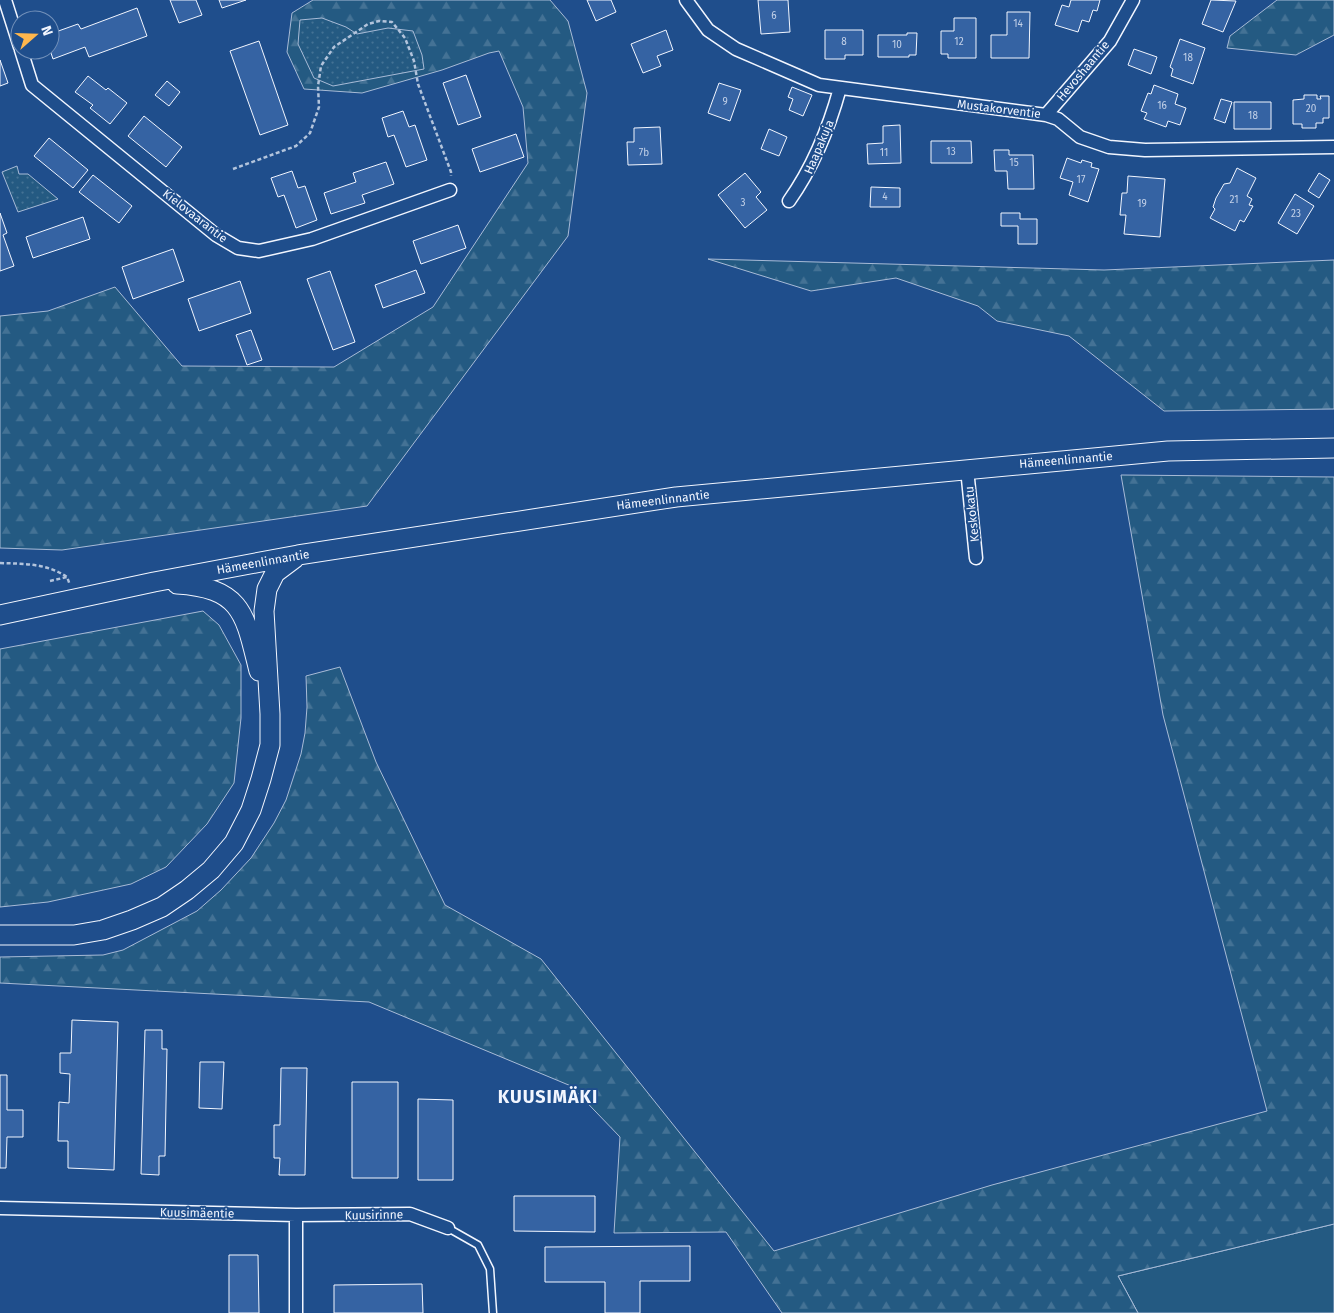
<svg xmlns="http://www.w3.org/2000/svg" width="1334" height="1313" font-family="'Fira Sans',sans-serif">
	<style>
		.green { fill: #245a82; stroke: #a8bbd7 }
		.forest { fill: url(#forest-firs); stroke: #a8bbd7 }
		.park { fill: url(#park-dots); stroke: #a8bbd7 }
		.building { fill: #3563a3; stroke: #f2f6ff }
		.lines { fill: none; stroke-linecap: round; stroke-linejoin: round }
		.lane-casing { stroke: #f2f6ff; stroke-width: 9 }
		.street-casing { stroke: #f2f6ff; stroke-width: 15 }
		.secondary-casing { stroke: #f2f6ff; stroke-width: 21 }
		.path { stroke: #b3c4dc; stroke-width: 2.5; stroke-dasharray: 4 2.5; stroke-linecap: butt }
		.lane { stroke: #1f4e8c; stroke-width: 6 }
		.street { stroke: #1f4e8c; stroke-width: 12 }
		.secondary { stroke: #1f4e8c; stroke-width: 19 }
		.labels { text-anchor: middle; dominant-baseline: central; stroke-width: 4; stroke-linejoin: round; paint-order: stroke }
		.number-label { font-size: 10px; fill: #c3d1e8 }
		.street-label { font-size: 12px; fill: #f2f6ff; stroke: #1f4e8c }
		.district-label { font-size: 18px; font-weight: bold; letter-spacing: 1px; fill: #f2f6ff; stroke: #1f4e8c }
	</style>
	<defs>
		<pattern id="forest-firs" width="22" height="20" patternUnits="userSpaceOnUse" patternTransform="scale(1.25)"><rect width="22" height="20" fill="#245a82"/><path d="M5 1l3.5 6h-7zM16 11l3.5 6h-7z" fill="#447295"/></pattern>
		<pattern id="park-dots" width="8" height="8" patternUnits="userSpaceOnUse" patternTransform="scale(1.25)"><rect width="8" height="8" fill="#245a82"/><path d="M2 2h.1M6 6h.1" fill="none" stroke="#447295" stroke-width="1.8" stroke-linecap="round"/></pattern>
	</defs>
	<rect width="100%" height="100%" fill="#1f4e8c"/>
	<path class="green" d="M1334,1224V1313H1138L1118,1276Z"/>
	<path class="forest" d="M313,0H550L568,21L587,93L568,236L367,506L62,550L0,548V316L48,311L115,287L182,366L334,367L433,307L528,163L523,107L499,51L489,53L442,70L362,93L304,89L287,52L292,13Z
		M1277,0H1334V35L1296,55L1227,48L1230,36Z
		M708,259L1104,270L1334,260V409L1164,411L1069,336L997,321L978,306L896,278L811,291Z
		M1121,475L1334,477V1224L1118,1276L1138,1313H782L726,1232L614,1233L620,1137L571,1086L369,1002L0,983V957L103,955L123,950L197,911L221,890L251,858L274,823L286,800L301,754L305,733L307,707L306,676L340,667L376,762L445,905L541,959L774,1251L992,1185L1267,1111L1163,715Z
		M203,611L219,625L241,665V718L234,783L207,824L166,867L131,884L48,902L0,907V649Z"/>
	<path class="park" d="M322,18L346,27L357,34L388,28L413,31L422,55L424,69L333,86L314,78L298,44L300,20Z
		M17,166L19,174H28L58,199L18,212L2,172Z"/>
	<path class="building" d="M170,0H196L202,15L179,23Z
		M219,0H246L222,8Z
		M587,0H611L616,12L596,21Z
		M758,0H788L790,32L761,34Z
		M1071,0H1100L1097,11L1093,10L1089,22L1082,20L1078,32L1055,25L1062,5L1069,7Z
		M1211,0L1236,1L1223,32L1202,24Z
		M137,8L147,36L89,57L85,47L53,59L50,50V34L78,24L81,29Z
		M1007,12H1030L1029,58H991V35H1007Z
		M954,18H976V58H948V54H941V31H954Z
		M666,30L673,50L657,56L661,66L643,73L631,44Z
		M825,30H863V55H845V59H825Z
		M907,33H917L916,55H909V57H878V35H907Z
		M1180,39L1205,48L1193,84L1171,76L1173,69L1170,67Z
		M259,41L288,125L260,135L230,51Z
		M1134,49L1157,57L1151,74L1128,65Z
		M0,60L8,83L0,86Z
		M466,75L481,117L458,125L443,83Z
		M88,76L106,90L108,88L127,103L110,124L90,108L93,105L75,92Z
		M167,81L180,92L169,106L155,95Z
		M719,83L741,90L730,121L708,113Z
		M1154,85L1178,94L1175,104L1186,108L1180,125L1168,121L1166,127L1144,119L1147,113L1141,111L1148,93L1151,94Z
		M792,87L812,95L803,116L789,110L793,99L788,97Z
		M1304,95H1317V99H1321L1320,96H1329V118H1323V123H1316V128H1302V124H1293V100L1304,99Z
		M1221,99L1232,102L1225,123L1214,119Z
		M1234,102H1271V129H1234Z
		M403,111L409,127L415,125L427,160L406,167L394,135L388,137L382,118Z
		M144,116L182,147L166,167L128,136Z
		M900,125L901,163L868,164L867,144L883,143V126Z
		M660,127L662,164L628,165L627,142H634V128Z
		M769,129L787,137L779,156L761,149Z
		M516,134L524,157L480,172L472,149Z
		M49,138L88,170L73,188L34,156Z
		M931,141H971L972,163H931Z
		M994,150H1009V155H1033L1034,189H1008L1007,171H995Z
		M1067,158L1081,163L1082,160L1092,163L1091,167L1099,169L1088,202L1069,195L1073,182L1060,178Z
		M386,162L394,184L362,195L365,203L331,214L324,193L356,182L353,173Z
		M1237,168L1256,178L1247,196L1252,199L1249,205L1253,206L1244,222L1240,220L1235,231L1210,218L1215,209L1213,207L1216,198L1224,184L1230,183Z
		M292,171L298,188L305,186L317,220L296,228L284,195L278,197L271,178Z
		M745,173L761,192L756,197L767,210L745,228L718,195Z
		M1319,173L1330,180L1319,198L1308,191Z
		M93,175L132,206L119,223L79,192Z
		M1128,176L1165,179L1160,237L1124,234L1126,215H1120L1122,193H1127Z
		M871,187L900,188V207H870Z
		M1295,194L1314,206L1297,234L1278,223Z
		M0,213L7,233L3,235L14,266L0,271Z
		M1001,213H1020V219H1037V244H1018V226H1001Z
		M83,217L90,239L33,258L26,237Z
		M458,225L466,248L421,264L413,241Z
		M173,249L184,281L133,299L122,267Z
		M416,270L425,293L383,308L375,285Z
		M330,271L355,342L333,350L307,279Z
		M240,281L251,313L199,331L188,299Z
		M251,330L262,360L247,365L236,335Z
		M72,1020L118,1022L114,1170L68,1168V1141H58L59,1102L69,1103L70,1074L60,1073V1053H71Z
		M145,1030H162V1049H167L165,1156H159V1175L141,1174Z
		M200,1062H224L222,1109L199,1108Z
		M281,1068H307L305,1175H279L280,1158H274V1125H280Z
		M0,1075H7V1110H23V1137H7L6,1168H0Z
		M352,1082H398V1178H352Z
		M418,1099L453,1100V1180H418Z
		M514,1196H595V1232L514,1231Z
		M690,1246V1281H640V1313H605V1282H545V1247Z
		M229,1255H258L259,1313H229Z
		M422,1284L423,1313H334V1285Z"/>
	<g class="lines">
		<defs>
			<path id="lane" d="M448,1228L478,1245L490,1269L493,1313"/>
			<path id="street" d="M5,0L20,47
				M686,0L708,30L736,49L819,85L1046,115L1058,119L1080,137L1109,147L1145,150L1334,147
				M21,50L32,85L216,235L238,248L259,251L312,239L450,190
				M1046,115L1110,41L1133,0
				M789,201C813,167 829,128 840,88
				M967,469L976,558
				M0,1208L296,1215V1313
				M296,1215L410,1214L448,1228"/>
			<path id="secondary" d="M177,584C243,588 245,615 259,671
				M0,615L154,582L298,555L676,497L1168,451L1334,448
				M0,935H74L103,930L132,920L162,907L187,890L211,870L234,843L251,810L261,779L270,745V714L264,611L267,589L275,573L295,558"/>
		</defs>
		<use href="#lane" class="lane-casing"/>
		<use href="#street" class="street-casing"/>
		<use href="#secondary" class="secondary-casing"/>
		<path class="path" d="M233,169L296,146L310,133L319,107L318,86L321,66L334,47L368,24L379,21L392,22L405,38L414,61L418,84L451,172V176
			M0,563C24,564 46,563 67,577L70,585
			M50,581L67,577"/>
		<use href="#lane" class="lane"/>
		<use href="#street" class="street"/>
		<use href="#secondary" class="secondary"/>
	</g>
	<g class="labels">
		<g class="number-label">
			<text x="774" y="16">6</text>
			<text x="1018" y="24">14</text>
			<text x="844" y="42">8</text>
			<text x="959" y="42">12</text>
			<text x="897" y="45">10</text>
			<text x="1188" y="58">18</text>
			<text x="725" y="102">9</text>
			<text x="1162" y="106">16</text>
			<text x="1311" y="109">20</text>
			<text x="1253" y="116">18</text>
			<text x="951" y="152">13</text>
			<text x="644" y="153">7b</text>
			<text x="884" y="153">11</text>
			<text x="1014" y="163">15</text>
			<text x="1081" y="180">17</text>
			<text x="885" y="197">4</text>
			<text x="1234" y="200">21</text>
			<text x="743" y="203">3</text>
			<text x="1142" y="204">19</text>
			<text x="1296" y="214">23</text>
		</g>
		<g class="street-label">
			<text transform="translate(1083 71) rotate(-50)">Hevoshaantie</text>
			<text transform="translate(999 109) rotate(7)">Mustakorventie</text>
			<text transform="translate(819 147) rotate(-67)">Haapakuja</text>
			<text transform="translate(195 216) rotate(38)">Kielovaarantie</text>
			<text transform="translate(1066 460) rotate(-5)">Hämeenlinnantie</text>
			<text transform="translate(663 500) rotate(-7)">Hämeenlinnantie</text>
			<text transform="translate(972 514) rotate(-96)">Keskokatu</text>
			<text transform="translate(263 562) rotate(-10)">Hämeenlinnantie</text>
			<text transform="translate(197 1213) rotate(1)">Kuusimäentie</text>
			<text transform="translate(374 1215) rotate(-1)">Kuusirinne</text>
		</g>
		<g class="district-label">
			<text x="548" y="1097">KUUSIMÄKI</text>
		</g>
	</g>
	<g transform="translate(35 35) rotate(70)"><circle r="24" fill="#1f4e8c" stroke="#7391ba"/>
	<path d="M0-4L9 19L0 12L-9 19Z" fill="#ffb74d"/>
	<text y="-8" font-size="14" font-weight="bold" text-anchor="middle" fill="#f2f6ff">N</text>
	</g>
</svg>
